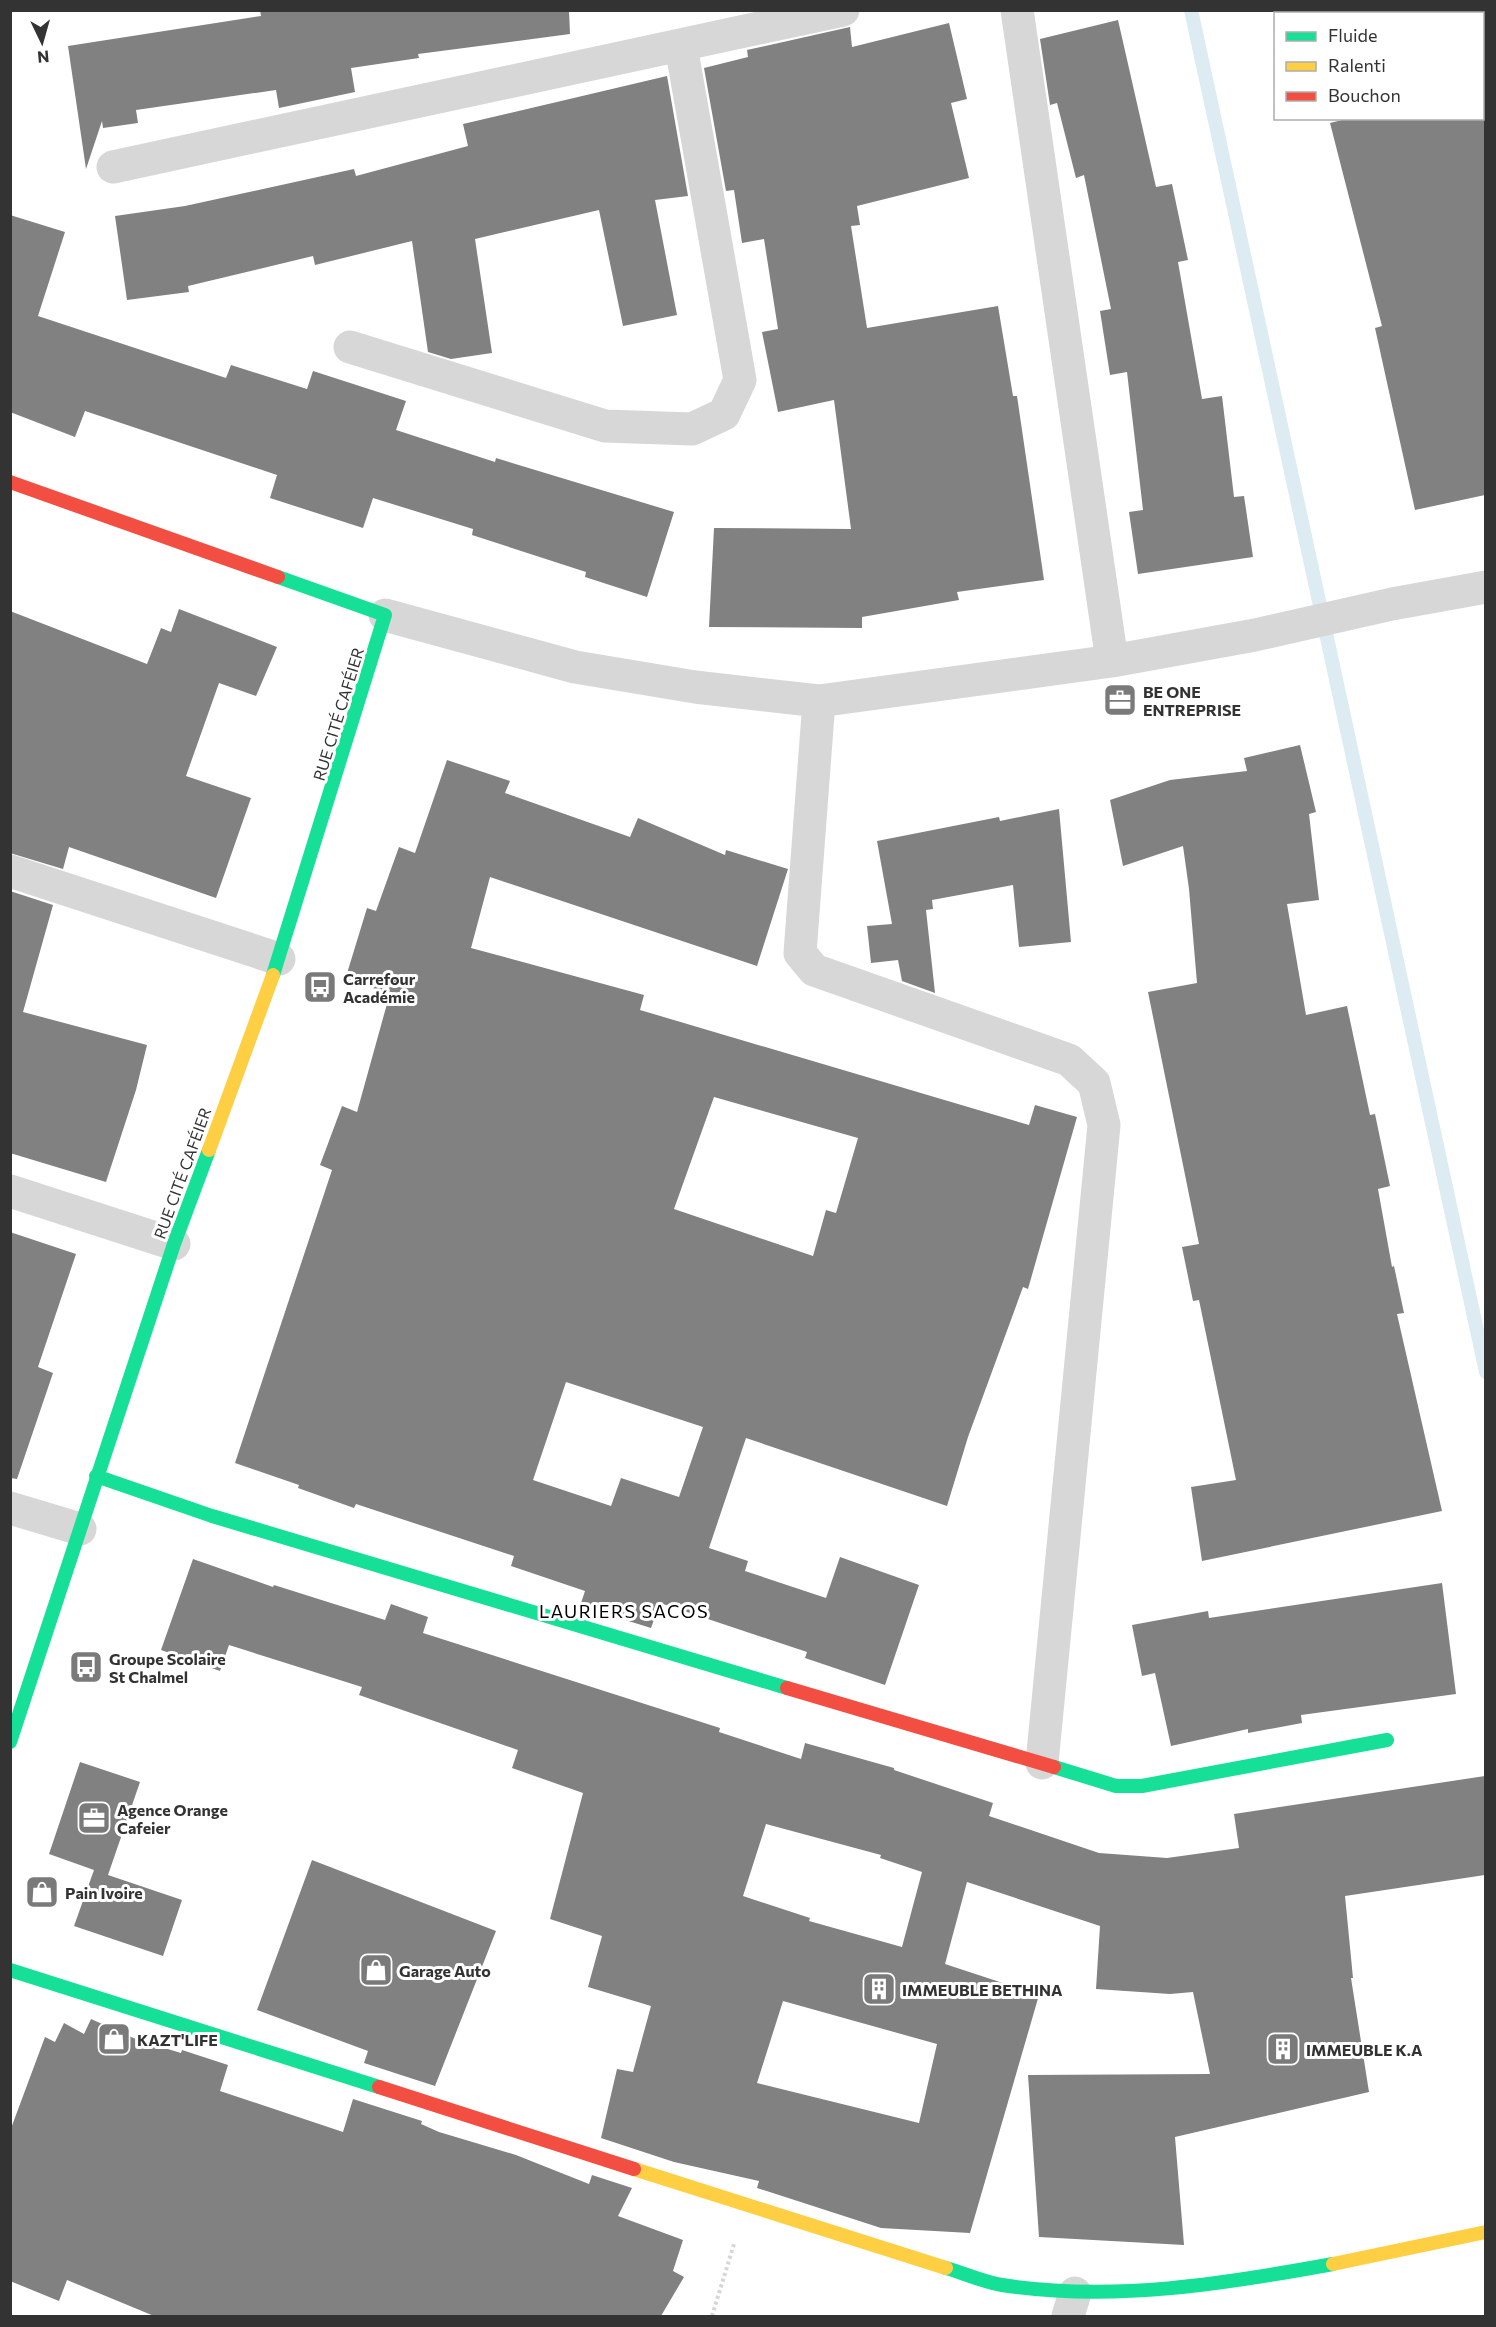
<svg xmlns="http://www.w3.org/2000/svg" width="1496" height="2327" font-family="Commissioner,sans-serif">
	<style>
		.lines { fill: none; stroke-linecap: round; stroke-linejoin: round }
		.stream { stroke: #ddebf3; stroke-width: 14 }
		.building { fill: #818181; fill-rule: evenodd }
		.path { stroke: #d6d6d6; stroke-width: 4; stroke-dasharray: 3 3; stroke-linecap: butt }
		.street { stroke: #d7d7d7; stroke-width: 33 }
		.fast { stroke: #16e098; stroke-width: 14 }
		.slow { stroke: #ffcf43; stroke-width: 14 }
		.jam { stroke: #f24e42; stroke-width: 14 }
		.labels { text-anchor: middle; dominant-baseline: central; stroke-width: 6; stroke-linejoin: round; paint-order: stroke }
		.poi-label { font-size: 16px; font-weight: bold; fill: #333; stroke: #fff; text-anchor: start }
		.street-label { font-size: 16px; fill: #333; stroke: #fff }
		.neighbourhood-label { font-size: 18px; letter-spacing: 1.5px; fill: #000; stroke: #fff }
	</style>
	<rect width="100%" height="100%" fill="#fff"/>
	<g class="lines">
		<path class="stream" d="M1191,10L1486,1372"/>
	</g>
	<path class="building" d="M260,10H569L570,34L418,54L419,58L351,68L355,92L279,108L276,90L136,110L138,123L103,128L102,121L86,169L68,46L261,16Z
		M1118,20L1156,187L1172,184L1188,260L1178,262L1202,399L1222,396L1234,497L1244,496L1253,557L1138,574L1129,512L1143,510L1127,372L1110,375L1100,311L1111,309L1084,175L1076,178L1057,103L1050,105L1040,39Z
		M949,23L967,99L951,103L969,178L857,206L860,225L851,226L867,328L998,306L1013,396H1017L1044,580L957,592L959,600L862,617V628L709,627L714,528L851,529L834,400L778,412L762,332L778,329L764,239L742,243L734,190L726,191L704,68L748,57L747,50L850,27L852,47Z
		M667,76L688,196L655,200L677,315L623,326L599,210L475,239L492,353L451,359L428,352L412,241L315,265L313,256L188,286L189,292L127,300L115,216L185,206L354,169L356,176L468,146L463,124Z
		M1350,118H1485V495L1415,510L1375,328L1382,326L1330,123Z
		M10,215L65,232L38,316L226,378L231,365L307,389L313,371L406,401L396,430L495,462L496,458L674,512L647,597L585,577L586,572L472,535L473,529L373,498L363,528L270,498L277,475L85,411L75,437L10,412Z
		M179,609L277,647L256,696L219,683L186,776L251,798L216,898L69,847L63,869L10,853V611L147,664L161,628L171,632Z
		M1300,745L1316,812L1309,814L1319,900L1287,904L1306,1015L1347,1006L1370,1115L1375,1114L1390,1186L1378,1189L1392,1267L1394,1266L1404,1313L1397,1314L1442,1511L1202,1561L1191,1487L1236,1480L1199,1300L1193,1301L1182,1247L1199,1244L1148,992L1197,983L1189,889L1183,846L1123,866L1110,800L1170,780L1247,771L1244,758Z
		M447,760L510,781L505,793L630,837L638,818L725,855L726,850L788,869L757,966L490,877L471,948L644,995L640,1010L1029,1125L1035,1105L1077,1117L1028,1289L1023,1287L968,1437L947,1506L746,1438L709,1548L748,1561L745,1571L826,1598L840,1557L919,1585L885,1685L805,1658L807,1652L660,1603L651,1628L580,1606L585,1591L511,1566L514,1556L356,1504L354,1508L298,1488L299,1485L235,1463L332,1170L320,1165L342,1106L357,1112L390,993L345,980L367,908L376,911L399,847L415,853ZM714,1097L858,1138L836,1213L826,1210L813,1256L674,1209ZM566,1382L703,1427L679,1497L621,1478L611,1506L533,1480Z
		M1059,809L1071,942L1019,947L1013,885L932,900L933,909L926,910L935,993L902,981L898,960L871,963L867,926L892,924L877,841L999,817L1000,821Z
		M10,891L53,905L23,1012L147,1045L136,1090L106,1182L10,1153Z
		M10,1232L76,1254L38,1367L53,1373L17,1479L10,1478Z
		M193,1559L273,1587L274,1585L385,1620L391,1604L428,1617L423,1633L720,1728L719,1732L801,1759L805,1743L894,1768V1770L993,1803L989,1816L1099,1853L1167,1858L1239,1848L1234,1814L1485,1776V1875L1345,1896L1353,1978H1351L1369,2092L1175,2137L1184,2245L1039,2237L1028,2075L1210,2074L1193,1992L1170,1994L1096,1989L1100,1926L967,1882L945,1964L1039,1995L970,2233L881,2228L757,2188L759,2181L674,2162L601,2138L617,2069L633,2072L651,2006L588,1987L602,1936L550,1919L583,1793L512,1768L518,1750L359,1695L362,1687L229,1645L220,1671L161,1650ZM766,1824L881,1855L880,1858L922,1872L902,1947L809,1921L810,1918L743,1896ZM783,2001L937,2044L919,2123L757,2083Z
		M1442,1583L1456,1694L1301,1715L1302,1723L1248,1733V1729L1171,1746L1155,1673L1142,1676L1132,1625L1208,1611L1209,1618Z
		M80,1762L140,1782L108,1875L182,1900L163,1956L74,1926L94,1870L49,1854Z
		M312,1860L496,1931L435,2086L364,2063L368,2051L257,2010Z
		M91,2019L138,2040L181,2053L182,2050L228,2065L220,2091L343,2132L353,2099L422,2121L421,2124L439,2132L516,2155L589,2184L592,2175L632,2188L618,2216L683,2240L673,2271L684,2277L661,2316H154L67,2280L59,2301L10,2281V2131L45,2037L55,2042L64,2023L84,2034Z"/>
	<g class="lines">
		<path class="path" d="M712,2316L734,2244"/>
		<path class="street" d="M1017,10L1112,661
			M113,167L843,10
			M350,347L605,426L692,429L724,414L740,380L681,46
			M385,615L575,667L695,687L819,701L1112,661L1255,635L1392,604L1486,587
			M819,701L800,953L814,970L1069,1060L1094,1083L1104,1125L1042,1763
			M10,871L279,959
			M10,1191L174,1244
			M10,1508L80,1529
			M1068,2316L1075,2293"/>
		<path class="fast" d="M273,975L385,615L278,577
			M96,1476L212,1516L787,1688
			M10,1742L174,1244L209,1150
			M1054,1767L1116,1786H1142L1387,1740
			M10,1970L379,2087
			M946,2268C964,2273 983,2282 1002,2285C1113,2302 1224,2284 1333,2264"/>
		<path class="slow" d="M209,1150L273,975
			M634,2169L946,2268
			M1333,2264L1486,2232"/>
		<path class="jam" d="M10,482L278,577
			M787,1688L1054,1767
			M379,2087L634,2169"/>
	</g>
	<defs>
		<symbol id="office-square" viewBox="-11 -11 22 22"><rect x="-9" y="-9" width="18" height="18" rx="4" fill="#7a7a7a" stroke="#fff"/><path d="M-6-3h4V-5.5h4V-3h4V5H-6ZM-1-4.5V-3h2v-1.5ZM-6 0V1H6V0Z" fill="#fff"/></symbol>
		<symbol id="bus-square" viewBox="-11 -11 22 22"><rect x="-9" y="-9" width="18" height="18" rx="4" fill="#7a7a7a" stroke="#fff"/><path d="M-5-6H5V4H4V6H2V4H-2V6H-4V4H-5ZM-3.5-4V0h7V-4ZM-3.5 1.2v1.5H-2V1.2ZM2 1.2v1.5H3.5V1.2Z" fill="#fff"/></symbol>
		<symbol id="shop-square" viewBox="-11 -11 22 22"><rect x="-9" y="-9" width="18" height="18" rx="4" fill="#7a7a7a" stroke="#fff"/><path d="M-5-2.5h2.3a2.7 3.5 0 0 1 5.4 0H5L5.5 6h-11ZM-1.5-2.5h3a1.5 2.3 0 0 0-3 0Z" fill="#fff"/></symbol>
		<symbol id="building-square" viewBox="-11 -11 22 22"><rect x="-9" y="-9" width="18" height="18" rx="4" fill="#7a7a7a" stroke="#fff"/><path d="M-4-6H4V6H1V3H-1V6H-4ZM-2.5-4.3h1.7v1.8h-1.7ZM.8-4.3h1.7v1.8H.8ZM-2.5-1h1.7V.8h-1.7ZM.8-1h1.7V.8H.8Z" fill="#fff"/></symbol>
	</defs>
	<g fill-rule="evenodd">
		<use href="#office-square" x="1101" y="681" width="38" height="38"/>
		<use href="#bus-square" x="301" y="968" width="38" height="38"/>
		<use href="#bus-square" x="67" y="1648" width="38" height="38"/>
		<use href="#office-square" x="75" y="1799" width="38" height="38"/>
		<use href="#shop-square" x="23" y="1873" width="38" height="38"/>
		<use href="#shop-square" x="357" y="1951" width="38" height="38"/>
		<use href="#building-square" x="860" y="1970" width="38" height="38"/>
		<use href="#shop-square" x="95" y="2020" width="38" height="38"/>
		<use href="#building-square" x="1264" y="2030" width="38" height="38"/>
	</g>
	<g class="labels">
		<g class="poi-label">
			<text x="1143" y="691">BE ONE<tspan x="1143" dy="18">ENTREPRISE</tspan></text>
			<text x="343" y="978">Carrefour<tspan x="343" dy="18">Académie</tspan></text>
			<text x="109" y="1658">Groupe Scolaire<tspan x="109" dy="18">St Chalmel</tspan></text>
			<text x="117" y="1809">Agence Orange<tspan x="117" dy="18">Cafeier</tspan></text>
			<text x="65" y="1892">Pain Ivoire</text>
			<text x="399" y="1970">Garage Auto</text>
			<text x="902" y="1989">IMMEUBLE BETHINA</text>
			<text x="137" y="2039">KAZT'LIFE</text>
			<text x="1306" y="2049">IMMEUBLE K.A</text>
		</g>
		<g class="street-label">
			<text transform="translate(338 714) rotate(-73)">RUE CITÉ CAFÉIER</text>
			<text transform="translate(182 1173) rotate(-70)">RUE CITÉ CAFÉIER</text>
		</g>
		<g class="neighbourhood-label">
			<text x="624" y="1611">LAURIERS SACOS</text>
		</g>
	</g>
	<rect width="1496" height="2327" fill="none" stroke="#333333" stroke-width="24"/>
	<rect x="1274" y="12" width="210" height="108" fill="#ffffff" stroke="#adadad" stroke-width="1.5"/>
	<rect x="1286" y="32" width="30" height="9" fill="#16e098" stroke="#adadad" stroke-width="1.5"/>
	<text x="1328" y="42" font-size="18" fill="#333333">Fluide</text>
	<rect x="1286" y="62" width="30" height="9" fill="#ffcf43" stroke="#adadad" stroke-width="1.5"/>
	<text x="1328" y="72" font-size="18" fill="#333333">Ralenti</text>
	<rect x="1286" y="92" width="30" height="9" fill="#f24e42" stroke="#adadad" stroke-width="1.5"/>
	<text x="1328" y="102" font-size="18" fill="#333333">Bouchon</text>
	<g transform="translate(42 42) rotate(175)" stroke="#ffffff" stroke-width="4.5" paint-order="stroke">
	<path d="M0-4.5L10 22L0 15L-10 22Z" fill="#333333"/>
	<text y="-9" font-size="16" font-weight="bold" text-anchor="middle" fill="#333333">N</text>
	</g>
</svg>
